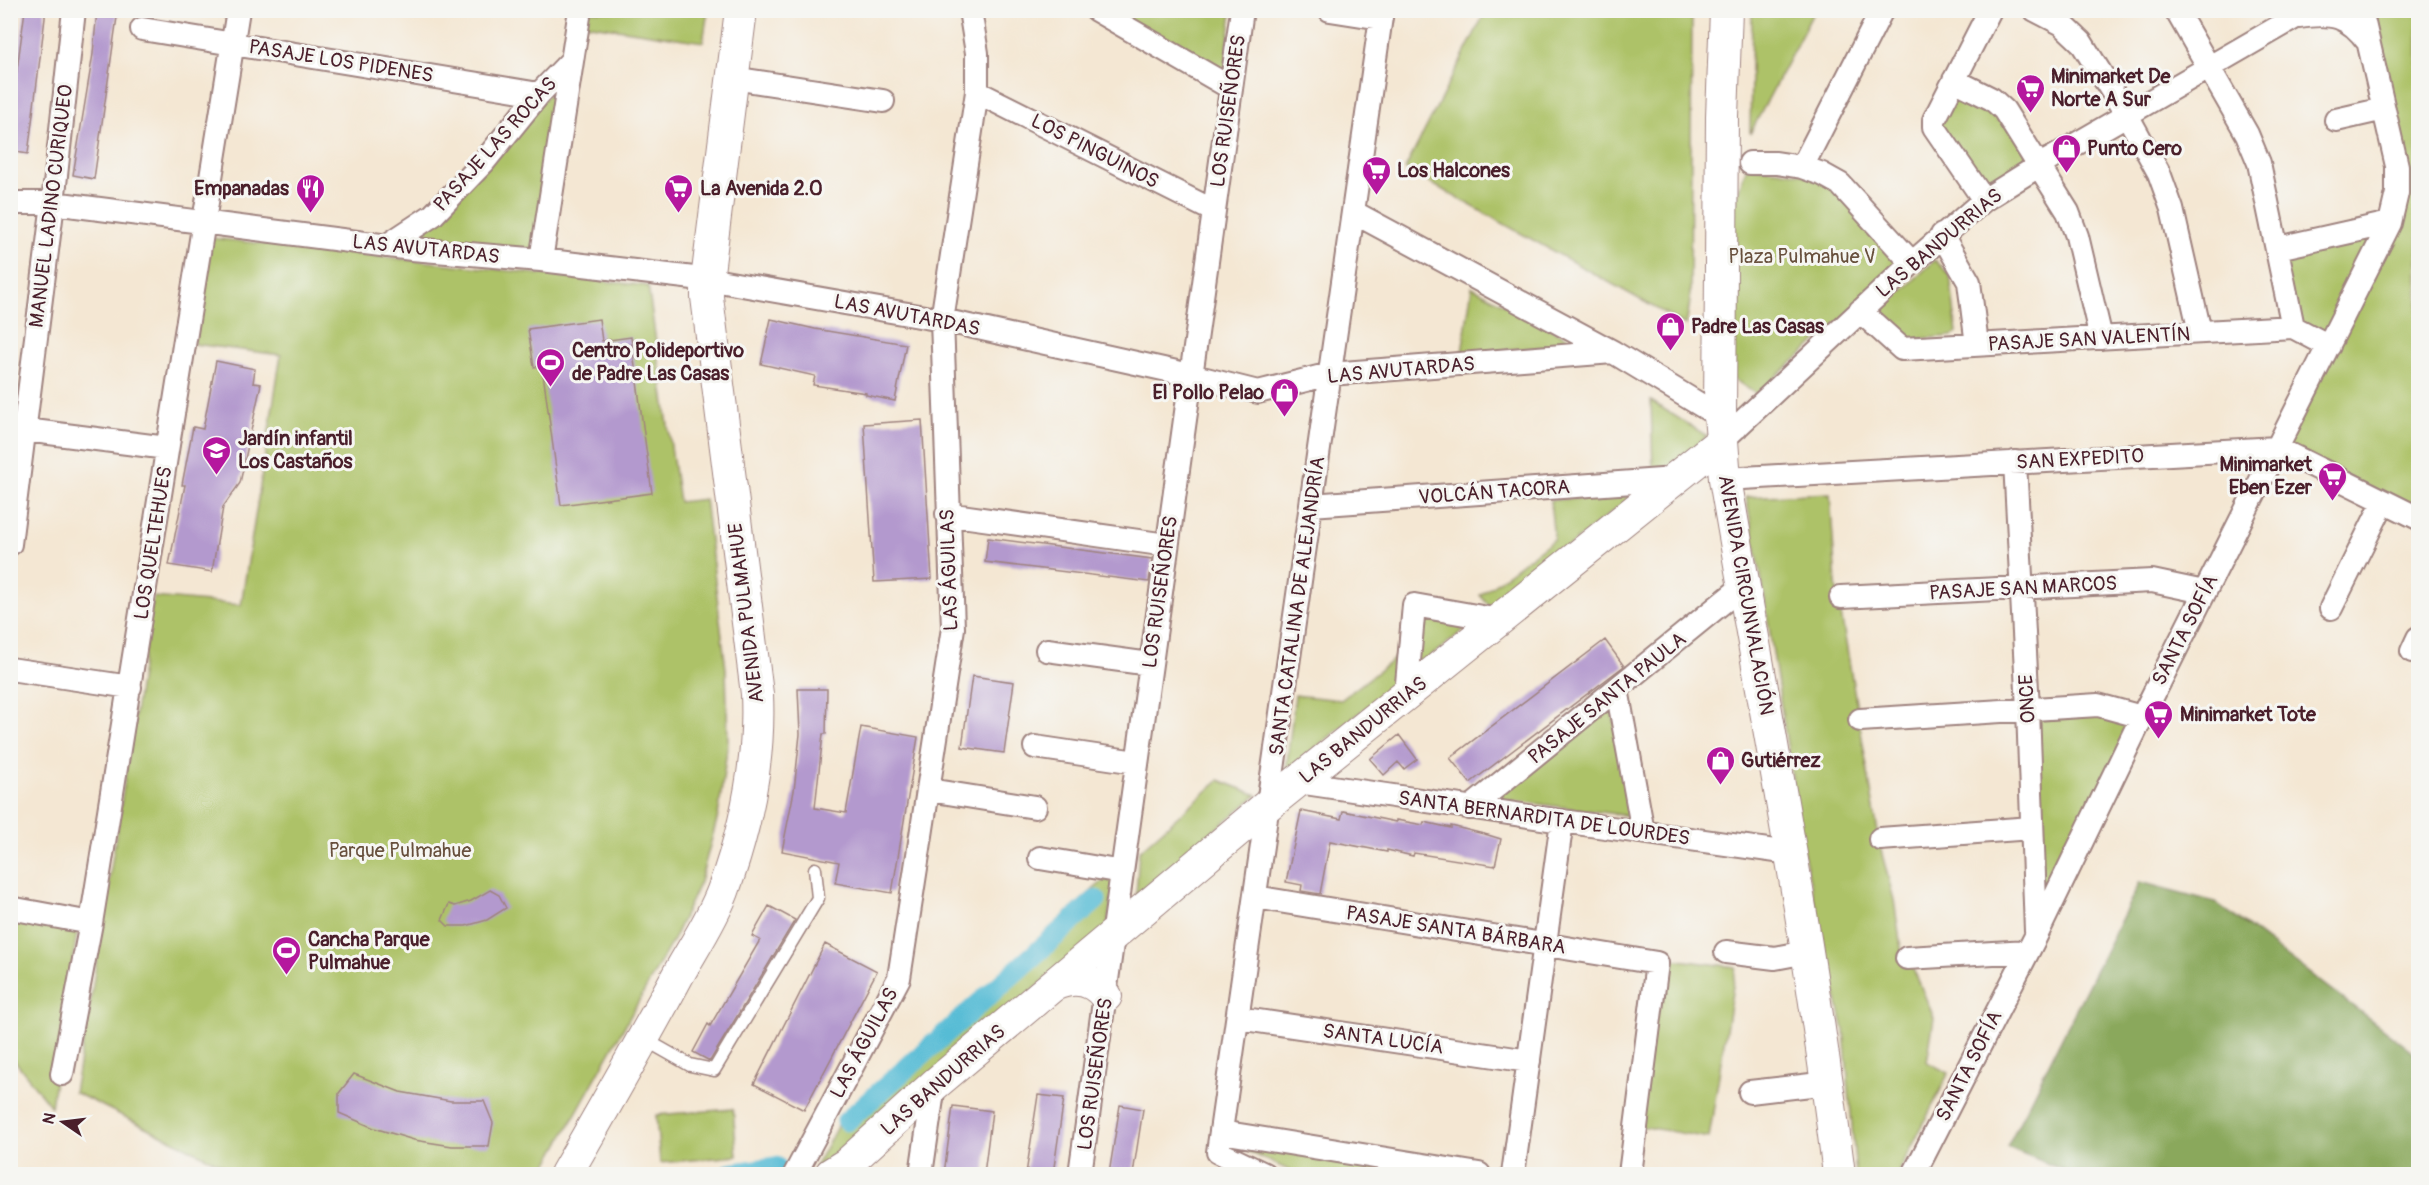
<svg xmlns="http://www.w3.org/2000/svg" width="2429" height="1185" font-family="Pangolin,sans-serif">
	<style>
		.green { fill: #adc267; stroke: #7c7049; stroke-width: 1.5 }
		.forest { fill: #8aa85c; stroke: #6a6444; stroke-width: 1.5 }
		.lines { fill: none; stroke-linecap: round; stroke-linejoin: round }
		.canal { stroke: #57bcd5; stroke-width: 21 }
		.building { fill: #b399ce }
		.lane-casing { stroke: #9f837f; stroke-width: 15 }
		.street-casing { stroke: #9f837f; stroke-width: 26 }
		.secondary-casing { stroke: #9f837f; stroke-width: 34 }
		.lane { stroke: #fff; stroke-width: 12 }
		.street { stroke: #fff; stroke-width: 22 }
		.secondary { stroke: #fff; stroke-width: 32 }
		.labels { text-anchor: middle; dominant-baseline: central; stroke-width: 6; stroke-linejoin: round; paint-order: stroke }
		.street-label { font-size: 20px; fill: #4a1f2b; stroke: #f6f6f2 }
		.poi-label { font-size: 20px; font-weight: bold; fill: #4a1f2b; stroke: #f6f6f2; text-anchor: start }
		.park-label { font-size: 20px; fill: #68503d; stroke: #f6f6f2 }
	</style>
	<rect width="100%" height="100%" fill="#f6f6f2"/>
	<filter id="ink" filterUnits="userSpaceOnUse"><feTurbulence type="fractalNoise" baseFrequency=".0167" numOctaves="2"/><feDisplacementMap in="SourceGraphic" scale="12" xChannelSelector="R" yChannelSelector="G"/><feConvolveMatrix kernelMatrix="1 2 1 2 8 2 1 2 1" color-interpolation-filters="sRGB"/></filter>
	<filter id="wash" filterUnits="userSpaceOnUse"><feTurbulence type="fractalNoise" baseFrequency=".008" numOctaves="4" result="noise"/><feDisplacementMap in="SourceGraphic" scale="24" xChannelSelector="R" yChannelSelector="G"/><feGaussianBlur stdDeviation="1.35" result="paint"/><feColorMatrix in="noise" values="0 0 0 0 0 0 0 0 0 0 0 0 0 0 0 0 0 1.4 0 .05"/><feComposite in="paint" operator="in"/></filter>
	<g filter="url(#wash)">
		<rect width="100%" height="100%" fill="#f4e7d3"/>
		<path class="green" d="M587,11H708L703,42L585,24Z
			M1108,11H1232L1224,76Z
			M1486,11H1692L1690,302L1686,325L1405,169Z
			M1752,11H1814L1750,134Z
			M2374,11H2418V512L2286,447L2406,164Z
			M562,80L536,250L411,239Z
			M1955,84L1991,100L2035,164L1985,196L1936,120Z
			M1747,166L1820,176L1907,263L1756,394L1728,375L1730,215Z
			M2390,223L2329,346L2293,327L2278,248Z
			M211,238L648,286L679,502L705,499L726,669L728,742L718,816L700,882L674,938L542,1174H241L74,1092L89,1010L153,597L241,605L281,355L194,344Z
			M1935,260L1950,275L1957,333L1952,336L1905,340L1880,312Z
			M1472,287L1574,341L1576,345L1462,353Z
			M1651,401L1707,436L1663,471L1653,472Z
			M1830,493L1836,584L1881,850L1894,900L1901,948L1917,977L1934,1018L1927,1062L1949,1073L1898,1174H1856L1844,1030L1803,850L1763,587L1746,497Z
			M1632,496L1491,608L1480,595L1554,539L1550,500Z
			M1416,617L1474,622L1413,670Z
			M1402,653L1398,682L1286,771L1295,695L1341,700Z
			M1611,704L1631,816L1493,798Z
			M2097,708L2138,719L2041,918L2030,712Z
			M1219,780L1257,795L1136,895L1139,851Z
			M1104,880L1114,881L1107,929L813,1171L846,1110Z
			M10,919L77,932L51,1107L11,1056Z
			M1662,958L1736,967L1709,1138L1639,1126Z
			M733,1109L737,1156L660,1163L656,1115Z
			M1230,1143L1436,1174H1297Z"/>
		<path class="forest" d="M2140,882L2215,902L2416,1054L2418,1057V1174H2073L2007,1147Z"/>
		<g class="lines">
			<path class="canal" d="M847,1121L1096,900
				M730,1174L776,1167"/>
		</g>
		<g id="blocks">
			<path class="building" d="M25,10H45V18L28,154L10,151V122Z
				M97,10H118L94,179L73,175L93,54Z
				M599,319L602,341L631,337L652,493L561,505L542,366L534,367L528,329Z
				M771,319L815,329L906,344L895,401L866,395V393L813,385L815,376L761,364Z
				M216,361L255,369L253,383L261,384L240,483L223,507L212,572L169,565L185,485H182L193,427L203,429Z
				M922,420L932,579L874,582L864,424Z
				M988,538L1152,559L1149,582L985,562Z
				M1605,640L1624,666L1470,783L1450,758Z
				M972,676L1014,682L1004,753L962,747Z
				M798,689H827L826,734H823L815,808L846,813L861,727L918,737L892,893L835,883L839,862L782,851L794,791L800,734Z
				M1399,735L1417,759L1404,769L1398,762L1384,775L1370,759Z
				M1301,811L1341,819L1343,811L1396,822V820L1423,825L1424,822L1451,828V826L1488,835L1501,839L1495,866L1414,853L1413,856L1387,850V852L1330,841L1320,894L1301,891L1302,885L1286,882Z
				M490,890L499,895L506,908L487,920L466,926H448L442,920L449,904L455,906L471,901Z
				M769,906L795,920L710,1061L708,1060L693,1052L708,1024L710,1026L760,940L752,936Z
				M825,944L877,971L804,1110L754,1084Z
				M354,1074L400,1092L451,1101H484L493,1123L489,1146H452L414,1140L374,1128L339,1113V1093Z
				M1038,1095L1064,1098L1053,1174H1026Z
				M1120,1105L1143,1109L1133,1174H1109Z
				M953,1106L992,1111L984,1174H944Z"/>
		</g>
	</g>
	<g filter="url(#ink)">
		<use href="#blocks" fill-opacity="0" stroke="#9f837f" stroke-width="1.5"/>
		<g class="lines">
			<defs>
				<path id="lane" d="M644,1039L690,1065L714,1070L818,898L815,869"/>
				<path id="street" d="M1096,10L1231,88
					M1330,10L1381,18
					M2035,10L2062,24L2081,42L2127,115L2159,173L2172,209L2200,332
					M2176,10L2247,134L2259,163L2293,327
					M2299,17C2332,12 2348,15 2368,42
					M142,29L539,94
					M733,78L883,101
					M1954,80L1992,99L2004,110L2068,212L2077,236L2101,338
					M977,92L1214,211
					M2336,120L2384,109
					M1750,163H1776L1802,167L1822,174L1840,184L1912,263
					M1802,167L1882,10
					M1984,200L1934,127V120L1990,10
					M10,203H53L412,249L541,260L719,281L942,320L1190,375L1258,392L1330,374L1613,352L1737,427
					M1353,212L1613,352
					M1942,235L1969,282L1977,345
					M386,246L433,215L483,163L539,94L572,60
					M2278,248L2390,223
					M541,260L580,10
					M1860,311L1902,349L2293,327L2329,346
					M10,428L167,448
					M1727,436L1912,263L1984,200L2040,165L2308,10
					M2015,462L2028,709L2036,931
					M1725,479L2277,448L2418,518
					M1311,505L1675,479
					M947,514L1167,545
					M10,544L53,203L74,10
					M1841,597L2152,581L2204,592
					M2331,608L2384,501
					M1047,650L1150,664
					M2412,651L2418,638
					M10,669L130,687
					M1617,689L1643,832
					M1406,695L1414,605L1499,620
					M1860,720L2098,705L2142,717
					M1035,747L1136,762
					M1298,782L1562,821L1790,853
					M929,790L1035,807
					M1470,808L1743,586
					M1880,839L2032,828
					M1040,858L1122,872
					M1255,897L1657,963L1630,1174
					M10,908L91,923
					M1726,952L1775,958L1807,952
					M1907,958L2028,951
					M1238,1018L1529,1061
					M62,1074L91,923L238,10
					M1750,1092L1828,1083
					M1221,1132L1479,1174
					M795,1174L899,978L953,628L942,320L977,92V53L970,10
					M921,1174L934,1085
					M1080,1174L1242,10
					M1264,1174L1218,1152L1382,10
					M1513,1174L1562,821
					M1914,1174L2036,936L2142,717L2390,223L2397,193V166L2361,10"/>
				<path id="secondary" d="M1726,10L1722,116L1720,415L1725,479C1765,710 1810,941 1839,1174
					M1054,985C1073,976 1093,979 1106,996
					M566,1174C604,1108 642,1042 678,975C693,948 712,920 723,891C746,828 760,760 757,694L707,297V280L741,10
					M831,1174L847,1164L934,1085L1268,805L1722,441"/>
			</defs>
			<use href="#lane" class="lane-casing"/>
			<use href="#street" class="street-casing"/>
			<use href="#secondary" class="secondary-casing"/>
			<use href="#lane" class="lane"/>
			<use href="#street" class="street"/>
			<use href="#secondary" class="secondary"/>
		</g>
	</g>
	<defs>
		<symbol id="supermarket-pin" viewBox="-11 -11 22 30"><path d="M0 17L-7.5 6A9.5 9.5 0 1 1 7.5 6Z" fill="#b5179e" stroke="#f6f6f2"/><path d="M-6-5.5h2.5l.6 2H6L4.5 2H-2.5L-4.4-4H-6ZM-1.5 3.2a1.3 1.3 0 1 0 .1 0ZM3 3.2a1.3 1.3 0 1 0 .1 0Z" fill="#fff"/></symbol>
		<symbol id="shop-pin" viewBox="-11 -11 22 30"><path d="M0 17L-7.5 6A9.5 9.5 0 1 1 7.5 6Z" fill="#b5179e" stroke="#f6f6f2"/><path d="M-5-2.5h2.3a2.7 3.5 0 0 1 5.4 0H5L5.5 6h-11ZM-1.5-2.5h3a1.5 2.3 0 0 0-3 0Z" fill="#fff"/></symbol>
		<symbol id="restaurant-pin" viewBox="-11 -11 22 30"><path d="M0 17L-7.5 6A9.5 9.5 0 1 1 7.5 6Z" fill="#b5179e" stroke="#f6f6f2"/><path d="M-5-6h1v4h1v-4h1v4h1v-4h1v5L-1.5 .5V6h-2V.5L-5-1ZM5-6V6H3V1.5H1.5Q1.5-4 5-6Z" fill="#fff"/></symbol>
		<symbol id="stadium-pin" viewBox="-11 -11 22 30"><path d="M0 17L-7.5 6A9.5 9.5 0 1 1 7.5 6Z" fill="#b5179e" stroke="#f6f6f2"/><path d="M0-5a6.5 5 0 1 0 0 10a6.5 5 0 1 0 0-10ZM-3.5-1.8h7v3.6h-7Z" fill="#fff"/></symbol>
		<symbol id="school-pin" viewBox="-11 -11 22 30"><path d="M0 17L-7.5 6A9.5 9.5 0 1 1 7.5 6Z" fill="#b5179e" stroke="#f6f6f2"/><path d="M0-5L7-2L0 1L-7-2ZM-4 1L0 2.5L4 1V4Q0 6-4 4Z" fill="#fff"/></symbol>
	</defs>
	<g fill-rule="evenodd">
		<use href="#supermarket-pin" x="2014" y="72" width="33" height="45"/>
		<use href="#shop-pin" x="2050" y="132" width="33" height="45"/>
		<use href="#supermarket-pin" x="1360" y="154" width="33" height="45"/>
		<use href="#restaurant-pin" x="294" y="172" width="33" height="45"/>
		<use href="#supermarket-pin" x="662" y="172" width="33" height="45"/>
		<use href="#shop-pin" x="1654" y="310" width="33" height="45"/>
		<use href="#stadium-pin" x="534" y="346" width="33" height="45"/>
		<use href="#shop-pin" x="1268" y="376" width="33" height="45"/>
		<use href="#school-pin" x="200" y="434" width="33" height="45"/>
		<use href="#supermarket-pin" x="2316" y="460" width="33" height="45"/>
		<use href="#supermarket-pin" x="2142" y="698" width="33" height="45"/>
		<use href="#shop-pin" x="1704" y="744" width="33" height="45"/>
		<use href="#stadium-pin" x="270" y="934" width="33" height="45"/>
	</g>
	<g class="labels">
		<g class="street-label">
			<text transform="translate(341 61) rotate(9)">PASAJE LOS PIDENES</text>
			<text transform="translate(1228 111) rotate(-82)">LOS RUISEÑORES</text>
			<text transform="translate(495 144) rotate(-48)">PASAJE LAS ROCAS</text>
			<text transform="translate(1095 151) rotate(27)">LOS PINGUINOS</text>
			<text transform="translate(51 206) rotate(-83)">MANUEL LADINO CURIQUEO</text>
			<text transform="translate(1939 243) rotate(-40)">LAS BANDURRIAS</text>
			<text transform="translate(426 249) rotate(6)">LAS AVUTARDAS</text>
			<text transform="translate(907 315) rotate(11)">LAS AVUTARDAS</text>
			<text transform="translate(2089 339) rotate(-3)">PASAJE SAN VALENTÍN</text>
			<text transform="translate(1401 370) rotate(-5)">LAS AVUTARDAS</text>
			<text transform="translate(2080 459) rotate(-3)">SAN EXPEDITO</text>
			<text transform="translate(1494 492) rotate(-4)">VOLCÁN TACORA</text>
			<text transform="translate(153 543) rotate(-81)">LOS QUELTEHUES</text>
			<text transform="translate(949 570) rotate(-92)">LAS ÁGUILAS</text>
			<text transform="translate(2023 588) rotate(-3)">PASAJE SAN MARCOS</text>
			<text transform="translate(1160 592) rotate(-82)">LOS RUISEÑORES</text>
			<text transform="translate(1746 595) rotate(80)">AVENIDA CIRCUNVALACIÓN</text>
			<text transform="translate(1297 606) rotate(-82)">SANTA CATALINA DE ALEJANDRÍA</text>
			<text transform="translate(746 613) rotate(-97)">AVENIDA PULMAHUE</text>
			<text transform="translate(2185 630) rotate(-63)">SANTA SOFÍA</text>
			<text transform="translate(1607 698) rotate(-39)">PASAJE SANTA PAULA</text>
			<text transform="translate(2027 699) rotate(-93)">ONCE</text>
			<text transform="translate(1363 730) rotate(-39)">LAS BANDURRIAS</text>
			<text transform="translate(1544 818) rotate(8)">SANTA BERNARDITA DE LOURDES</text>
			<text transform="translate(1456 930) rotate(9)">PASAJE SANTA BÁRBARA</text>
			<text transform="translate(1383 1039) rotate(8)">SANTA LUCÍA</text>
			<text transform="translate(864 1043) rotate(-62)">LAS ÁGUILAS</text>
			<text transform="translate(1969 1066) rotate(-63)">SANTA SOFÍA</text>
			<text transform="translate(1095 1074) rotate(-82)">LOS RUISEÑORES</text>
			<text transform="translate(943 1080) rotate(-41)">LAS BANDURRIAS</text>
		</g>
		<g class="poi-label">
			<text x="2051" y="76">Minimarket De<tspan x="2051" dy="23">Norte A Sur</tspan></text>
			<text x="2087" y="148">Punto Cero</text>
			<text x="1397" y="170">Los Halcones</text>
			<text x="289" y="188" text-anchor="end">Empanadas</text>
			<text x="700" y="188">La Avenida 2.0</text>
			<text x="1691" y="326">Padre Las Casas</text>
			<text x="572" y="350">Centro Polideportivo<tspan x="572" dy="23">de Padre Las Casas</tspan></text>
			<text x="1264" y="392" text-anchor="end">El Pollo Pelao</text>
			<text x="238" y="438">Jardín infantil<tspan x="238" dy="23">Los Castaños</tspan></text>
			<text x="2312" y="464" text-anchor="end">Minimarket<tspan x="2312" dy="23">Eben Ezer</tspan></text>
			<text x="2180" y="714">Minimarket Tote</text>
			<text x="1741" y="760">Gutiérrez</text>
			<text x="308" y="939">Cancha Parque<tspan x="308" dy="23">Pulmahue</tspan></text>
		</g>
		<g class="park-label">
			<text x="1802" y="256">Plaza Pulmahue V</text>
			<text x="400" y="850">Parque Pulmahue</text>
		</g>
	</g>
	<rect width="2429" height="1185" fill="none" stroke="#f6f6f2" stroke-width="36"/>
	<g transform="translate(63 1122) rotate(284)" stroke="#f6f6f2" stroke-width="4.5" paint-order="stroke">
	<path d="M0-4.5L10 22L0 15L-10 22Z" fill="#4a1f2b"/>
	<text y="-9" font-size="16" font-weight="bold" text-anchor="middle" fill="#4a1f2b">N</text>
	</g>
</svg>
